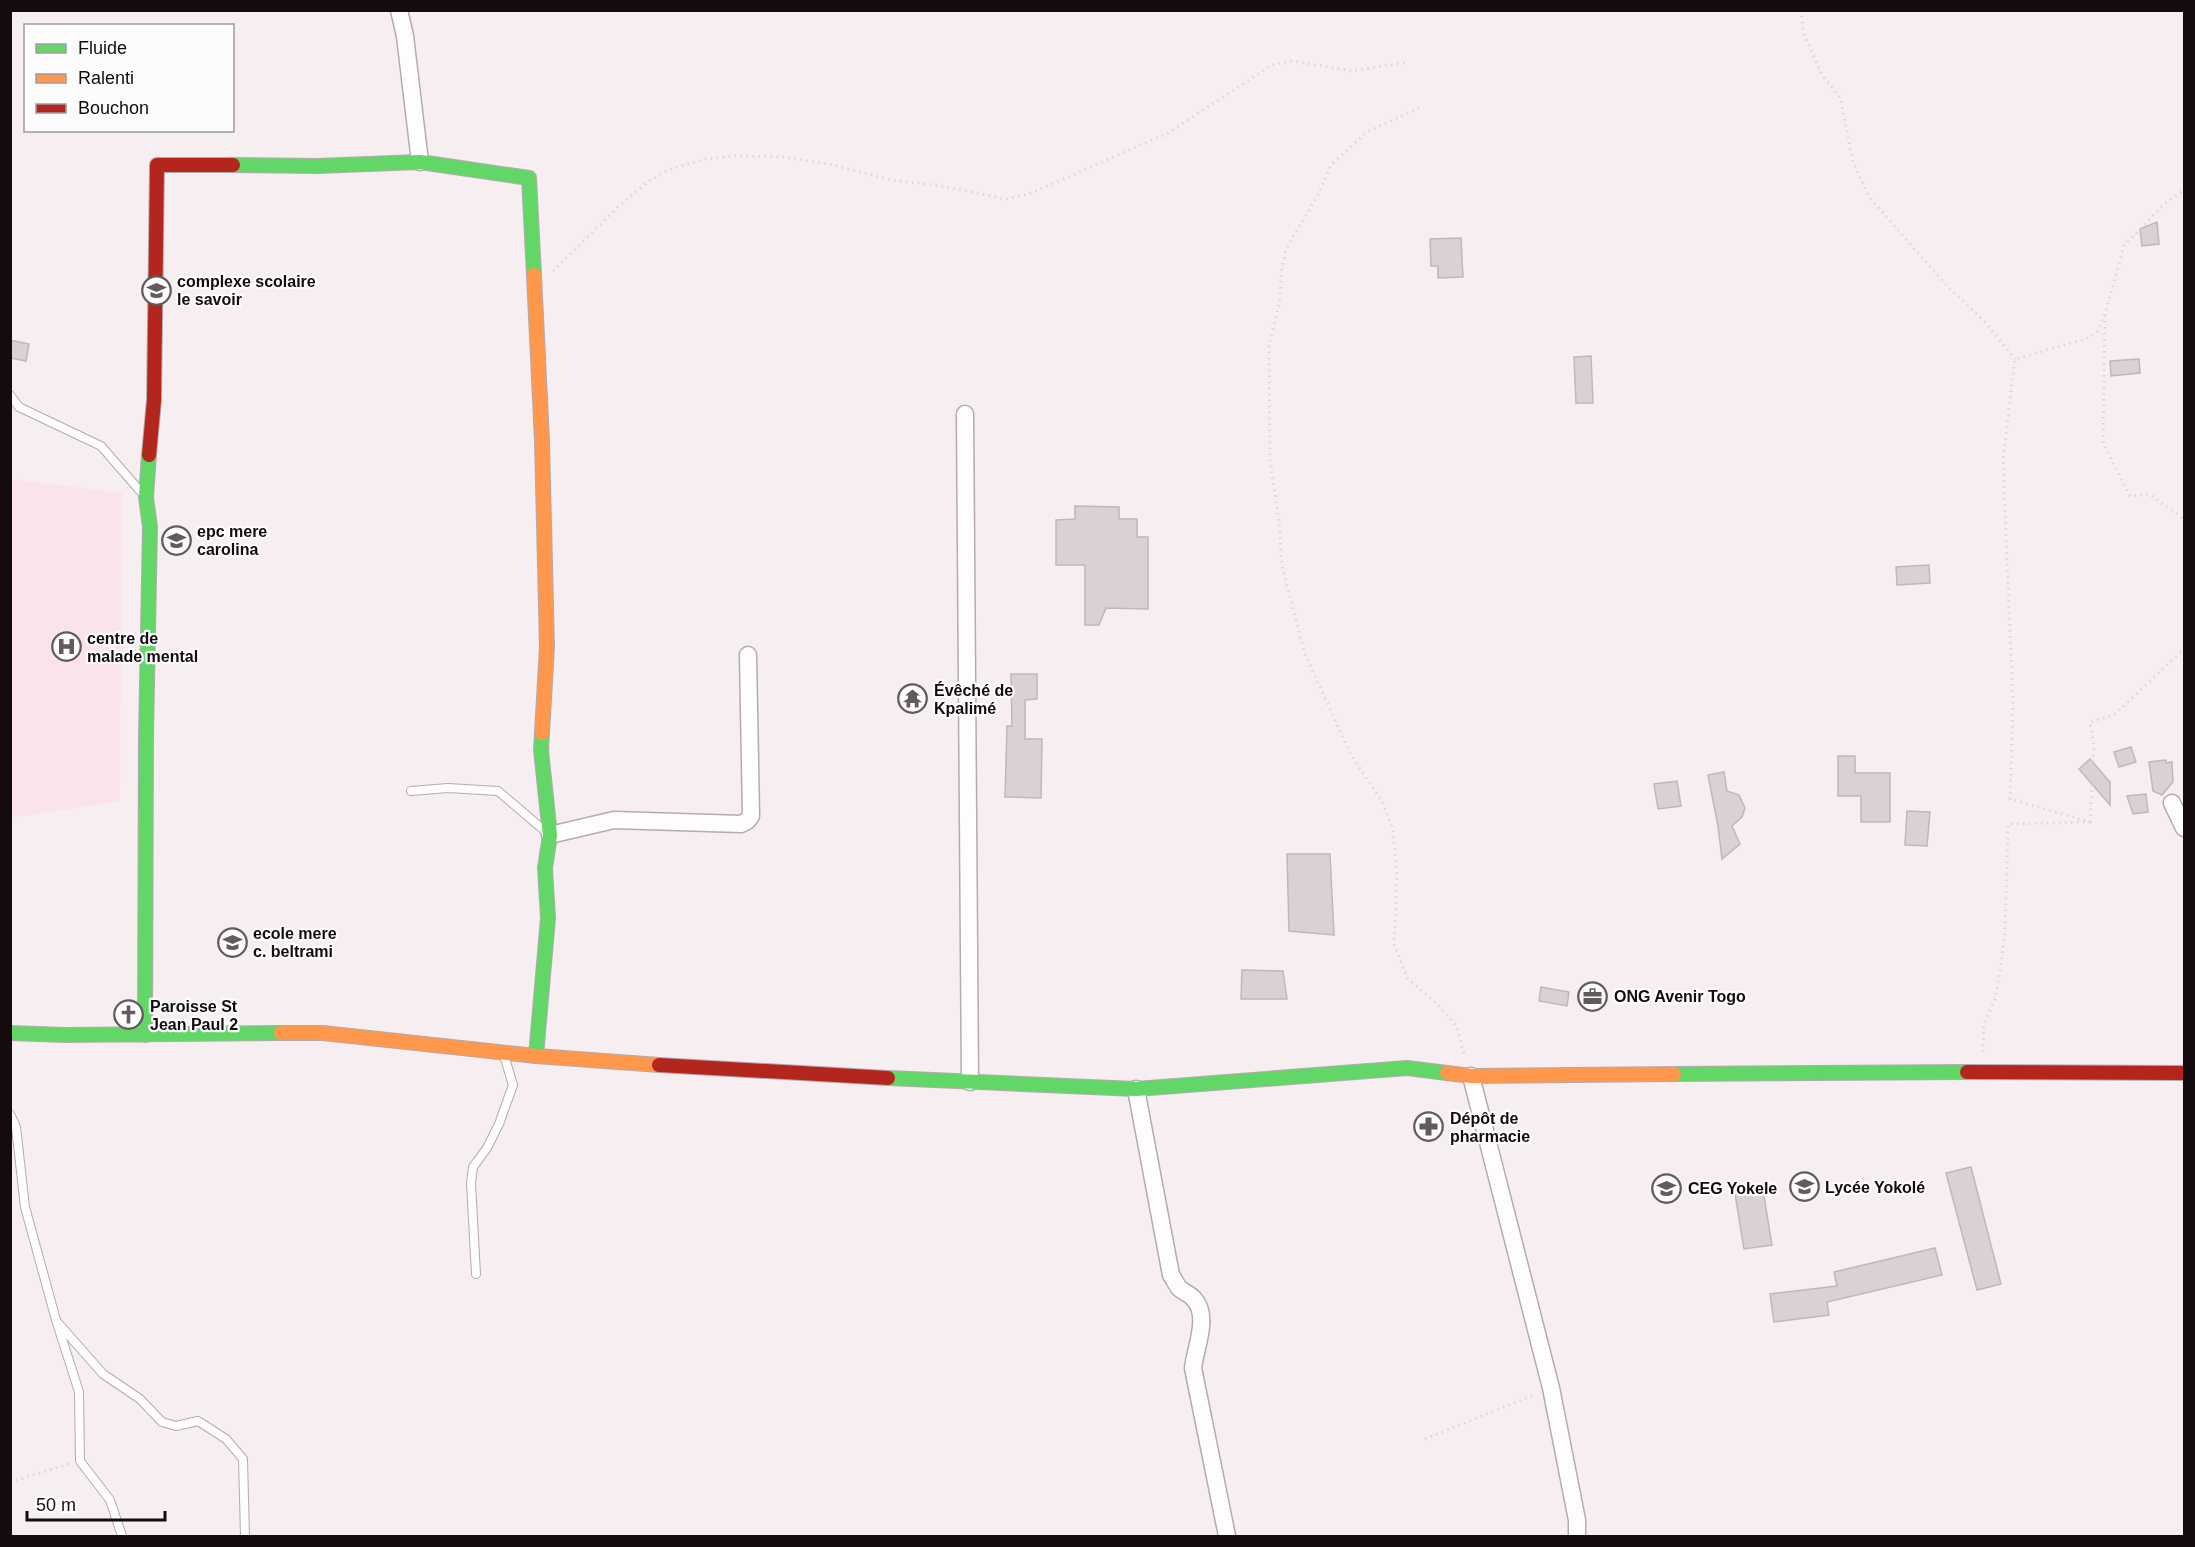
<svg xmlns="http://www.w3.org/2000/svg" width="2195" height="1547" font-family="Helvetica,sans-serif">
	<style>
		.built { fill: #fbe3ed }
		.building { fill: #dad1d5; stroke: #c1b7bb; stroke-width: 1.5 }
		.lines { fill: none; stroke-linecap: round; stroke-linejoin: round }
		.lane-casing { stroke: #b4abaf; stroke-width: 10 }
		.street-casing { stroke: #b4abaf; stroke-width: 19 }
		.fast-casing { stroke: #b4abaf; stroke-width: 16 }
		.slow-casing { stroke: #b4abaf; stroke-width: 16 }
		.jam-casing { stroke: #b4abaf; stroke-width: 16 }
		.path { stroke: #dad7d8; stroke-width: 3; stroke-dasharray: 1.5 4.5; stroke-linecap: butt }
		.lane { stroke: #fefcfd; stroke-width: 8 }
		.street { stroke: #fefcfd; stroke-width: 16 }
		.fast { stroke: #63d668; stroke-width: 14 }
		.slow { stroke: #ff974d; stroke-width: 14 }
		.jam { stroke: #b3261e; stroke-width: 14 }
		.labels { text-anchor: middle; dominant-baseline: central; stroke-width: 4.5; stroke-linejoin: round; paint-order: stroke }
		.poi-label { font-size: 16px; font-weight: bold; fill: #140b0f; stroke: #fcfcfc; text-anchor: start }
	</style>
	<rect width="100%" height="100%" fill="#f7eef2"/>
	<path class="built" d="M11,479L122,493L120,801L11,818Z"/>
	<path class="building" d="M2157,222L2159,244L2142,246L2140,229Z
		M1461,238L1463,277L1438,278V266H1431L1430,239Z
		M10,340L29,344L26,361L10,358Z
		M1591,356L1593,403H1576L1574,357Z
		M2139,359L2140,373L2111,376L2110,361Z
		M1075,506L1119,507V519H1137V537H1148V609L1106,608L1099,625H1085V565H1056V520L1075,519Z
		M1929,565L1930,583L1897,585L1896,567Z
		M1011,674H1037V699L1025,700V739H1042L1041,798L1005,797L1007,726H1012Z
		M2131,747L2136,762L2119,767L2114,752Z
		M1838,756H1855V773H1890V822H1861V796H1838Z
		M2090,759L2110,782V805L2079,769Z
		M2166,760V763L2172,762L2173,782L2162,795L2153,791L2149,762Z
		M1724,772L1727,791L1739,795L1745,808L1742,817L1732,826L1740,844L1722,859L1718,826L1708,775Z
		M1677,781L1681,806L1658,809L1654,784Z
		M2146,794L2148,812L2133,814L2127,796Z
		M1907,811L1930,812L1927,846L1905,845Z
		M1287,854H1330L1334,935L1289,931Z
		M1242,970L1283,971L1287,999H1241Z
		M1541,987L1569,992L1567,1006L1539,1001Z
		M1971,1167L2001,1284L1977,1290L1946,1173Z
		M1763,1190L1772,1245L1744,1249L1735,1194Z
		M1935,1248L1942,1275L1827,1302L1829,1315L1774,1322L1770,1294L1837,1286L1834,1272Z"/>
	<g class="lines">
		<defs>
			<path id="lane" d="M10,395L19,407L101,446L141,492
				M411,791L448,788L498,791L545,831
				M10,1114L16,1127L25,1207L56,1320L79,1392L80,1461L110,1500L122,1536
				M476,1274L471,1183L473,1167L487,1148L499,1124L513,1085L504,1055
				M58,1323L103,1374L140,1399L162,1422L176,1426L198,1421L226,1439L243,1459L245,1536"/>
			<path id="street" d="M399,10L405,36L420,162
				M965,414L970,1082
				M2172,803L2184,828
				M550,835L614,820L741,824L747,821L751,816L748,655
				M1471,1076L1551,1388L1577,1520V1536
				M1136,1089L1171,1275C1174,1279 1176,1284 1179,1288C1183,1292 1190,1294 1194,1299C1210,1316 1195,1349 1193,1368L1227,1536"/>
			<path id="fast" d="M233,165L317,166L420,162L529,178L534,275
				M10,1033L65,1035L281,1033
				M145,1035L146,736L150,527L146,497L149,455
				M536,1056L548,918L545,868L550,835L541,750L542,733
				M1674,1074L1967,1072
				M888,1078L1136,1089L1407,1068L1447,1073"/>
			<path id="slow" d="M534,275L542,441L547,647L542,733
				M281,1033H323L536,1056L659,1065
				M1447,1073L1471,1076L1674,1074"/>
			<path id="jam" d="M149,455L154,400L157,165H233
				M659,1065L888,1078
				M1967,1072L2184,1073"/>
		</defs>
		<use href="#lane" class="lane-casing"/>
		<use href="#street" class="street-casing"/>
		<use href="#fast" class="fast-casing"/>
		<use href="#slow" class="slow-casing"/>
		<use href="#jam" class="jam-casing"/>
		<path class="path" d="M1801,10L1803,32L1822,75L1840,97L1853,162L1869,197L1948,287L1984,321L2015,359
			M1419,108L1367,132L1331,165L1318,195L1286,249L1282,268L1279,304L1269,346L1270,460L1279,521L1282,566L1305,654L1351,755L1383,803L1393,830L1397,878L1394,944L1407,978L1438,1005L1457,1027L1464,1054
			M553,271L619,206L646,183L668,170L705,159L735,156L785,157L834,165L891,180L942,186L1006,199L1028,194L1050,185L1168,133L1272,65L1292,61L1353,71L1407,62
			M2105,315L2103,443L2130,496L2149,494L2184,519
			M2090,822L2094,745L2090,722L2114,715L2184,649
			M1983,1052L1984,1024L1995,999L2001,965L2005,929L2008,824L2090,822L2010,799L2013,705L2003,461L2015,359L2086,339L2097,332L2105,314L2124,246L2164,204L2184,190
			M1425,1439L1536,1394
			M10,1482L69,1464"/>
		<use href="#lane" class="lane"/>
		<use href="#street" class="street"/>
		<use href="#fast" class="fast"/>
		<use href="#slow" class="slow"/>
		<use href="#jam" class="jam"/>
	</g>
	<defs>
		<symbol id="school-ring" viewBox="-11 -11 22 22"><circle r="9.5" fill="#fcfcfc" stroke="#635a5e" stroke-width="1.5"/><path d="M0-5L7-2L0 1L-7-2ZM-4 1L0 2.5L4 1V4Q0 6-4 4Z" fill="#635a5e"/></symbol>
		<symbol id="hospital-ring" viewBox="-11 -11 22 22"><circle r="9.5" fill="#fcfcfc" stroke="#635a5e" stroke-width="1.5"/><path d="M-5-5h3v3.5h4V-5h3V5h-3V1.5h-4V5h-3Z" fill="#635a5e"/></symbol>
		<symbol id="temple-ring" viewBox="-11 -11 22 22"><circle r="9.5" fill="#fcfcfc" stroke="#635a5e" stroke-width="1.5"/><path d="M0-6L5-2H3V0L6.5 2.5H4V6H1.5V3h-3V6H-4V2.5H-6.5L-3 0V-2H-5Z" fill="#635a5e"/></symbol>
		<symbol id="office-ring" viewBox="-11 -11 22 22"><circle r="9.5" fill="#fcfcfc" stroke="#635a5e" stroke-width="1.5"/><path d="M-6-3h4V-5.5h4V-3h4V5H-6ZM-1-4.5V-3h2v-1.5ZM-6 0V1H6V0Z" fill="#635a5e"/></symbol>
		<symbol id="church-ring" viewBox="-11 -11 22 22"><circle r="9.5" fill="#fcfcfc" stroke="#635a5e" stroke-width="1.5"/><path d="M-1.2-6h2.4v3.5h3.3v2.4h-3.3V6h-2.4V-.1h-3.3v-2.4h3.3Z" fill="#635a5e"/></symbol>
		<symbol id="pharmacy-ring" viewBox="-11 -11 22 22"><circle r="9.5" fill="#fcfcfc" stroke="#635a5e" stroke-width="1.5"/><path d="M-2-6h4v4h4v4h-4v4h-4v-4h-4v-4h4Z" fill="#635a5e"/></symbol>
	</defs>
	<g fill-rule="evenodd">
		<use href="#school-ring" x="140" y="274" width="33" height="33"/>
		<use href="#school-ring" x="160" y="524" width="33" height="33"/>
		<use href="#hospital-ring" x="50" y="630" width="33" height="33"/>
		<use href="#temple-ring" x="896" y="682" width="33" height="33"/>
		<use href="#school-ring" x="216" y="926" width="33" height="33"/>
		<use href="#office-ring" x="1576" y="980" width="33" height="33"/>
		<use href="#church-ring" x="112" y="998" width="33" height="33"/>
		<use href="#pharmacy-ring" x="1412" y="1110" width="33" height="33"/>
		<use href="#school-ring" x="1788" y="1170" width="33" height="33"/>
		<use href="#school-ring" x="1650" y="1172" width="33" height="33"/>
	</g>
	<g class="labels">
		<g class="poi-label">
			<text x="177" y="281">complexe scolaire<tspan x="177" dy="18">le savoir</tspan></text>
			<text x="197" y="531">epc mere<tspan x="197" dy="18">carolina</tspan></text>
			<text x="87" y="638">centre de<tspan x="87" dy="18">malade mental</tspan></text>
			<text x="934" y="690">Évêché de<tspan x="934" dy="18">Kpalimé</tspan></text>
			<text x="253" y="933">ecole mere<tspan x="253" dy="18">c. beltrami</tspan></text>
			<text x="1614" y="996">ONG Avenir Togo</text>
			<text x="150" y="1006">Paroisse St<tspan x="150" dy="18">Jean Paul 2</tspan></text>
			<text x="1450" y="1118">Dépôt de<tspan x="1450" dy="18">pharmacie</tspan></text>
			<text x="1825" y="1187">Lycée Yokolé</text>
			<text x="1688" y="1188">CEG Yokele</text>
		</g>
	</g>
	<rect width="2195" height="1547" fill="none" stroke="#140b0f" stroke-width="24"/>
	<rect x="24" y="24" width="210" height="108" fill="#fcfcfc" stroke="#9f9c9d" stroke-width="1.5"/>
	<rect x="36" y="44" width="30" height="9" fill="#63d668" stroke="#9f9c9d" stroke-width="1.5"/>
	<text x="78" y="54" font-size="18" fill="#140b0f">Fluide</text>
	<rect x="36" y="74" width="30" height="9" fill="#ff974d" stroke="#9f9c9d" stroke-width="1.5"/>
	<text x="78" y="84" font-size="18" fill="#140b0f">Ralenti</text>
	<rect x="36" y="104" width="30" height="9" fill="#b3261e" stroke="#9f9c9d" stroke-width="1.5"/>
	<text x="78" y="114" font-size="18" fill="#140b0f">Bouchon</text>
	<path d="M27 1511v9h138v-9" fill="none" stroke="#140b0f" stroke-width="3"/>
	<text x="36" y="1511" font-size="18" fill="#140b0f" stroke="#fcfcfc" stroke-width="4.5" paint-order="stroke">50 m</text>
</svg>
